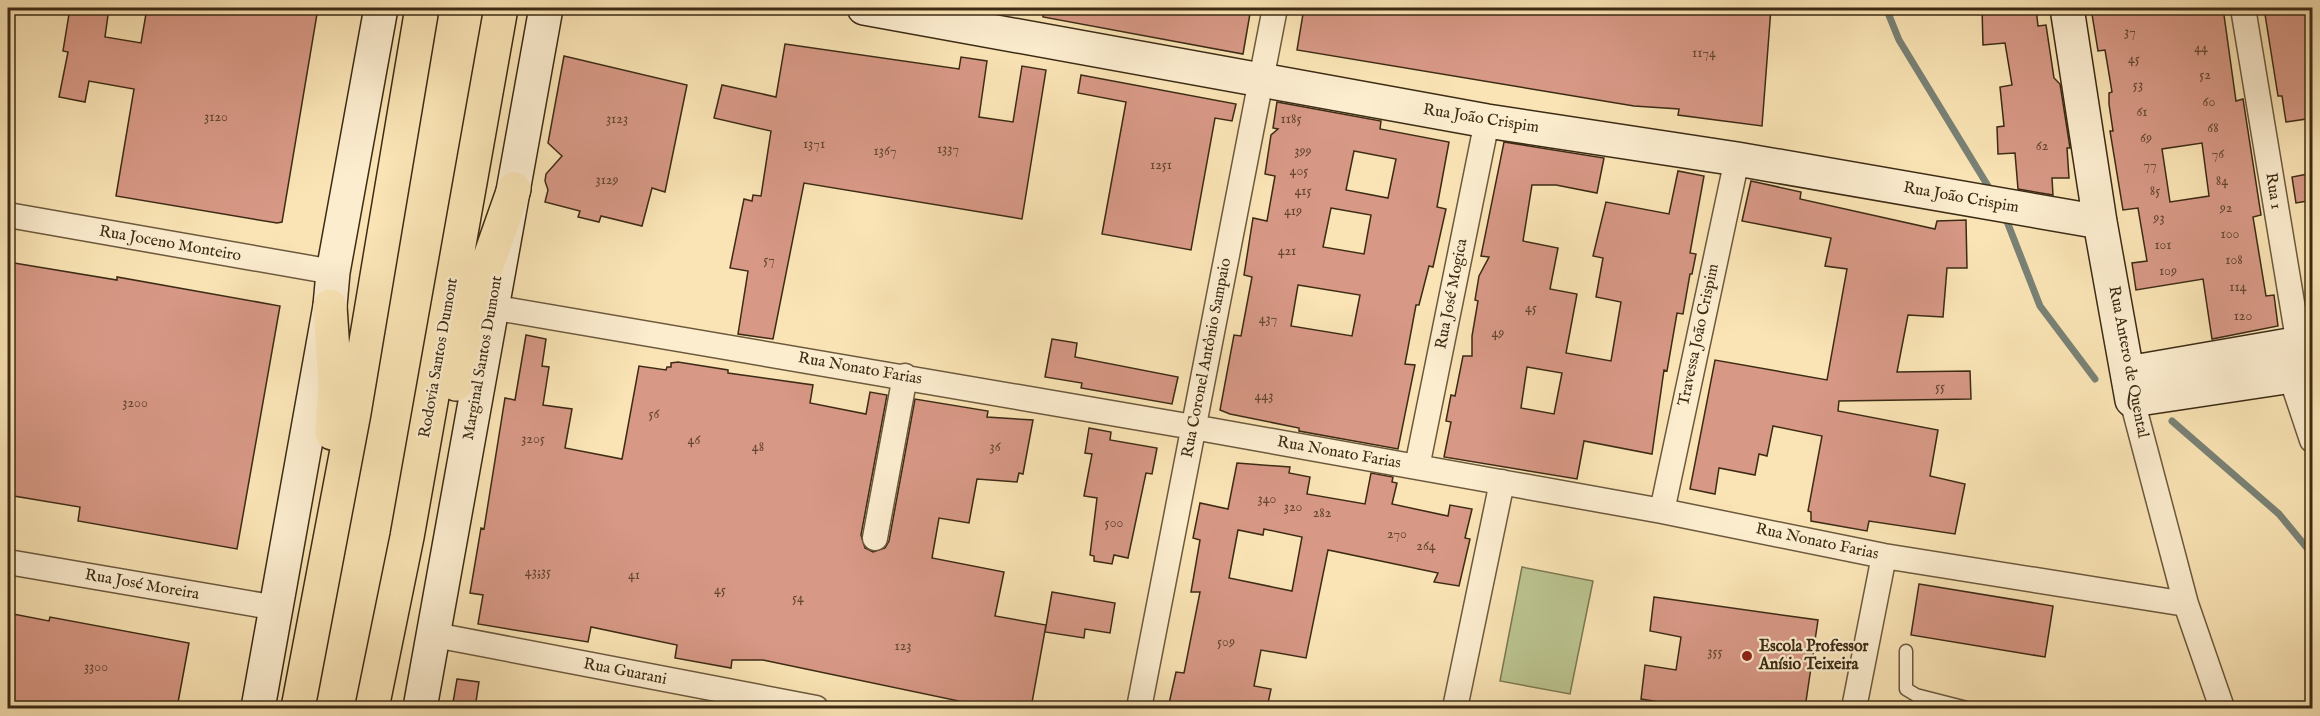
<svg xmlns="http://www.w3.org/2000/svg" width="2320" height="716" font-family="'IM FELL English',serif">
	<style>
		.green { fill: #bbc590; stroke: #7c7852; stroke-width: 1.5 }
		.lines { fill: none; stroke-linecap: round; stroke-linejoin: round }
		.stream { stroke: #798276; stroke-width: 7 }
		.building { fill: #d79885; stroke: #3c2b15; stroke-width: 1.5; fill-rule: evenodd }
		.lane-casing { stroke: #6c593d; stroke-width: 15 }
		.street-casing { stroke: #6c593d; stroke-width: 27 }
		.secondary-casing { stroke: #3c2b15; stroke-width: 36 }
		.highway-casing { stroke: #3c2b15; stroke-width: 36 }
		.lane { stroke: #fcedcf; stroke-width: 12 }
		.street { stroke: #fcedcf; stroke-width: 24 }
		.secondary { stroke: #fcedcf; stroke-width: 33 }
		.highway { stroke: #fae4b5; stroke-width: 33 }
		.poi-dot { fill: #8f2418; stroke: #fcedcf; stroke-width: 2 }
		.labels { text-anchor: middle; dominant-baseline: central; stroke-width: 4.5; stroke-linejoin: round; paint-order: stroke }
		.number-label { font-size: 14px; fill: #634631 }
		.street-label { font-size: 16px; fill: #3c2b15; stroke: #fcedcf }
		.poi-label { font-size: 16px; font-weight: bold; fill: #3c2b15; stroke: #fcedcf; text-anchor: start }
	</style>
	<rect width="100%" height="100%" fill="#fae4b5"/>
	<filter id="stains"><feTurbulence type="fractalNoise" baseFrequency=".00333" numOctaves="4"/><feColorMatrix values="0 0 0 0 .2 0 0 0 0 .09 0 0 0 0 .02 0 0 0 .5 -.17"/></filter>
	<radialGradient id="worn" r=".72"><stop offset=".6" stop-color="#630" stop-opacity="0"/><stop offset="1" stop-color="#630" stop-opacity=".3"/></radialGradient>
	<path class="green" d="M1522,567L1593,581L1570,694L1500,681Z"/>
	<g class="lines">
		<path class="stream" d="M1886,8L1899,40L1988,186
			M2006,219L2040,306L2095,379
			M2172,421L2279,514L2312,554"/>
	</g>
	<path class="building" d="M70,8H109L105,37L141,43L147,8H318L282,222L277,223L116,196L134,89L89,81L85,102L59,97L68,52L63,51Z
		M1043,8H1251L1243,54L1043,17Z
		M1304,8H1771L1762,126L1678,115L1679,109L1634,106L1297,50Z
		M1982,8H2036L2038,26L2046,25L2054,78L2060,84L2070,148H2067L2069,178H2052L2053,195L2018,189L2015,153L1998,154L1997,127L2004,126L2000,87L2012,85L2005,43L1983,45Z
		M2091,8H2223L2236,101L2243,99L2261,215L2253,217L2266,296L2274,295L2278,326L2212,339L2203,279L2136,290L2132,263L2147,261L2138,208L2123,210L2110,131H2113L2109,104V93L2112,92L2105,50L2098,51ZM2202,143L2209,196L2170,202L2162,149Z
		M2264,8H2313V118L2286,122L2282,96H2278Z
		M785,44L959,69L961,57L987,61L979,117L1013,122L1022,66L1046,70L1022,219L804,183L773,339L738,334L748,271L730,268L744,199L752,201L753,195L761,196L771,131L714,118L722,85L776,97Z
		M564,56L687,85L665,192L652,188L642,226L601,216L599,222L578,217L580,211L545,202L548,190L545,181L546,174L562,156L548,143Z
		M1081,75L1236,104L1232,121L1215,118L1191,250L1102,234L1126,102L1078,93Z
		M1277,102L1381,121L1380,129L1449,142L1437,207L1446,209L1433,267L1429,266L1419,305H1416L1405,364L1415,365L1398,449L1299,431V428L1230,414L1220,410L1234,335L1241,336L1252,277L1244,275L1253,218L1267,221L1275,176L1265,174L1271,135L1278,129L1273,128ZM1354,151L1396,159L1388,198L1346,190ZM1331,208L1371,215L1364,254L1323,247ZM1298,285L1360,295L1352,336L1291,326Z
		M1504,142L1604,158L1597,193L1556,185H1532L1523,241L1558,248L1550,289L1577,294L1566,353L1611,361L1621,302L1596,297L1603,258L1593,256L1606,202L1669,214L1678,171L1704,176L1690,253L1696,254L1692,274H1690L1683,314L1677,313L1667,371L1664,370L1652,454L1584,441L1577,479L1444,457L1451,422L1446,421L1451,395L1455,396L1463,356H1472V336L1478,301L1475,300L1479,276L1489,257L1481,256ZM1527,367L1562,373L1554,414L1521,408Z
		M2313,173V200L2296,203L2292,177Z
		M1751,181L1801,192L1800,199L1935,229L1937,221L1966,220L1967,268H1947L1943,317L1908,315L1897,372L1970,371L1971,399L1839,401L1838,411L1938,430L1930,476L1965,484L1955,534L1869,521L1867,531L1811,521V512L1808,511L1822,436L1773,426L1767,456L1759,454L1755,475L1719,468L1715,494L1690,489L1715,360L1827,380L1847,269L1825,266L1831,238L1742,221Z
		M8,262L117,280V277L280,306L237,549L78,521L80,507L8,495Z
		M526,335L546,339L542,366L549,367L543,405L572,409L565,448L622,459L639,366L666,370L667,367H671V363L678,362L728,370V373L813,385L810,403L866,414L870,392L887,395L861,535L865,548L873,552L885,548L889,541L915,399L988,411L987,417L1033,420L1023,474L1019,473L1017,482L977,479L969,523L939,518L932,558L1004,572L995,616L1046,625L1031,708H977L978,705L763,660H732L731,668L675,658L677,645L591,627L588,642L478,624L483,595L470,593L481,528L484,529L505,398L515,400Z
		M1052,339L1077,343L1075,357L1178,377L1172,404L1081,388L1082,383L1045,377Z
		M1089,428L1111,432L1110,440L1157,448L1152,474L1146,473L1128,558L1114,555L1112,564L1094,561V556L1090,555L1097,498L1084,496L1092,454L1085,453Z
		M1237,463L1290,467L1289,473L1310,477L1307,494L1365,504L1371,473L1393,477L1392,482L1397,483L1392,504L1448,516L1450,505L1472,509L1465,538L1470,539L1459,586L1434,582L1438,573L1328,550L1306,658L1261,650L1254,686L1271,689L1267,708H1168L1176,672L1184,673L1200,592H1191L1200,540L1193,538L1200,503L1228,509ZM1264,529L1302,537L1292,591L1229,578L1238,530L1263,535Z
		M1919,584L2053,606L2045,657L1911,635Z
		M1052,592L1115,603L1110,633L1085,629L1084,638L1045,632Z
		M1654,597L1818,620L1805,708H1697L1641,699L1645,665L1676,670L1681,637L1650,631Z
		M8,613L49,621L50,617L189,643L177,708H8Z
		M457,679L479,682L475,708H452Z"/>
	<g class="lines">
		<defs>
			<path id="lane" d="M1906,651V689L1916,695L1967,708"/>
			<path id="street" d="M2243,8L2301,357
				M8,215L333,272
				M491,307L1193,427L1662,511L1884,556L2186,604
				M2286,362L2312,440
				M2132,400L2186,604L2222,708
				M1417,467L1487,121
				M1662,511L1737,159
				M875,538L905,376
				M8,562L277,608
				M435,635L816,708
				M1139,708L1275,8
				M1455,708L1502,482
				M1854,708L1884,556"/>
			<path id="secondary" d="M864,8L1487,121L1737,159L2100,222
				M2067,8L2100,222L2132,400L2312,373
				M2128,373L2312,341
				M258,708L330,306L333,272L381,8
				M420,708L546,8"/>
			<path id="highway" d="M330,306L335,382L332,433
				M456,384L473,305L514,189
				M298,708L354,413L422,8
				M372,708L407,537L501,8"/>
		</defs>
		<use href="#lane" class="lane-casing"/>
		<use href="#street" class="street-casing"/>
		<use href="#secondary" class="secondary-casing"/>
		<use href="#highway" class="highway-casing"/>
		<use href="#lane" class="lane"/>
		<use href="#street" class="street"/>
		<use href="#secondary" class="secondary"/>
		<use href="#highway" class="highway"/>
	</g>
	<circle class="poi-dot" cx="1747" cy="656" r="6"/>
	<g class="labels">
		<g class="number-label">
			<text x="2130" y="32">37</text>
			<text x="2201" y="48">44</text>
			<text x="1704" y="53">1174</text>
			<text x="2134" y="59">45</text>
			<text x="2205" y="75">52</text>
			<text x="2138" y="85">53</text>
			<text x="2209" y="102">60</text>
			<text x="2142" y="112">61</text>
			<text x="216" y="117">3120</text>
			<text x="617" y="119">3123</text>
			<text x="1291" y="119">1185</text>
			<text x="2213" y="128">68</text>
			<text x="2146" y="138">69</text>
			<text x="814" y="144">1371</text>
			<text x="2042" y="146">62</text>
			<text x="948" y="149">1337</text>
			<text x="885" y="151">1367</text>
			<text x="1303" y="151">399</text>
			<text x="2218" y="154">76</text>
			<text x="1161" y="165">1251</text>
			<text x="2150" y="165">77</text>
			<text x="1299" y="171">405</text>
			<text x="607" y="180">3129</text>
			<text x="2222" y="181">84</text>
			<text x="1303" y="191">415</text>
			<text x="2155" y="191">85</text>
			<text x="2226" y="208">92</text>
			<text x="1293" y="211">419</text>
			<text x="2159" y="218">93</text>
			<text x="2230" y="234">100</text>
			<text x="2163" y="245">101</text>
			<text x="1287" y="251">421</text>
			<text x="769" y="260">57</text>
			<text x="2234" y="260">108</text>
			<text x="2168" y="271">109</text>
			<text x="2238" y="287">114</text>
			<text x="1531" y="308">45</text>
			<text x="2243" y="316">120</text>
			<text x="1268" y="319">437</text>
			<text x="1498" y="333">49</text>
			<text x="1940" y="387">55</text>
			<text x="1264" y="396">443</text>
			<text x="135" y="403">3200</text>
			<text x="654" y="414">56</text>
			<text x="533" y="439">3205</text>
			<text x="694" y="440">46</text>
			<text x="758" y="447">48</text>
			<text x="995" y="447">36</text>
			<text x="1267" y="499">340</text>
			<text x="1293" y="507">320</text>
			<text x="1322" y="513">282</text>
			<text x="1114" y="523">500</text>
			<text x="1397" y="534">270</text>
			<text x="1426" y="546">264</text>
			<text x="538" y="572">43;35</text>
			<text x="634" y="575">41</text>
			<text x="720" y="590">45</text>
			<text x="798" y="598">54</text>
			<text x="1226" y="642">509</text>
			<text x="903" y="646">123</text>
			<text x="1715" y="652">355</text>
			<text x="96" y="667">3300</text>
		</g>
		<g class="street-label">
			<text transform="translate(1481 119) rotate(9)">Rua João Crispim</text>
			<text transform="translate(2273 191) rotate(81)">Rua 1</text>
			<text transform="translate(1961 198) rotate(10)">Rua João Crispim</text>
			<text transform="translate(170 244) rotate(10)">Rua Joceno Monteiro</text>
			<text transform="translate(1452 294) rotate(-79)">Rua José Mogica</text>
			<text transform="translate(1699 335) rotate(-78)">Travessa João Crispim</text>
			<text transform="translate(439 358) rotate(-80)">Rodovia Santos Dumont</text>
			<text transform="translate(483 358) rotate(-80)">Marginal Santos Dumont</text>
			<text transform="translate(1207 358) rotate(-79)">Rua Coronel Antônio Sampaio</text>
			<text transform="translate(2128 362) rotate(79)">Rua Antero de Quental</text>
			<text transform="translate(860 369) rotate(10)">Rua Nonato Farias</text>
			<text transform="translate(1339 453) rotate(10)">Rua Nonato Farias</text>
			<text transform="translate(1817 542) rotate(12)">Rua Nonato Farias</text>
			<text transform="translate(142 585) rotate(10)">Rua José Moreira</text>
			<text transform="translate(625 672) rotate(11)">Rua Guarani</text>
		</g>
		<g class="poi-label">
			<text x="1759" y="647">Escola Professor<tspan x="1759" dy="18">Anísio Teixeira</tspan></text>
		</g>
	</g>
	<rect width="2320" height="716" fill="none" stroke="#fae4b5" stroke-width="30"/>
	<rect x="9" y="9" width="2302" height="698" fill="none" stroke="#3c2b15" stroke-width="3"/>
	<rect x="15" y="15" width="2290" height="686" fill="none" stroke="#3c2b15" stroke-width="1.5"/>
	<rect width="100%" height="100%" filter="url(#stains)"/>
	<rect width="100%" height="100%" fill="url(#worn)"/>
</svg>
